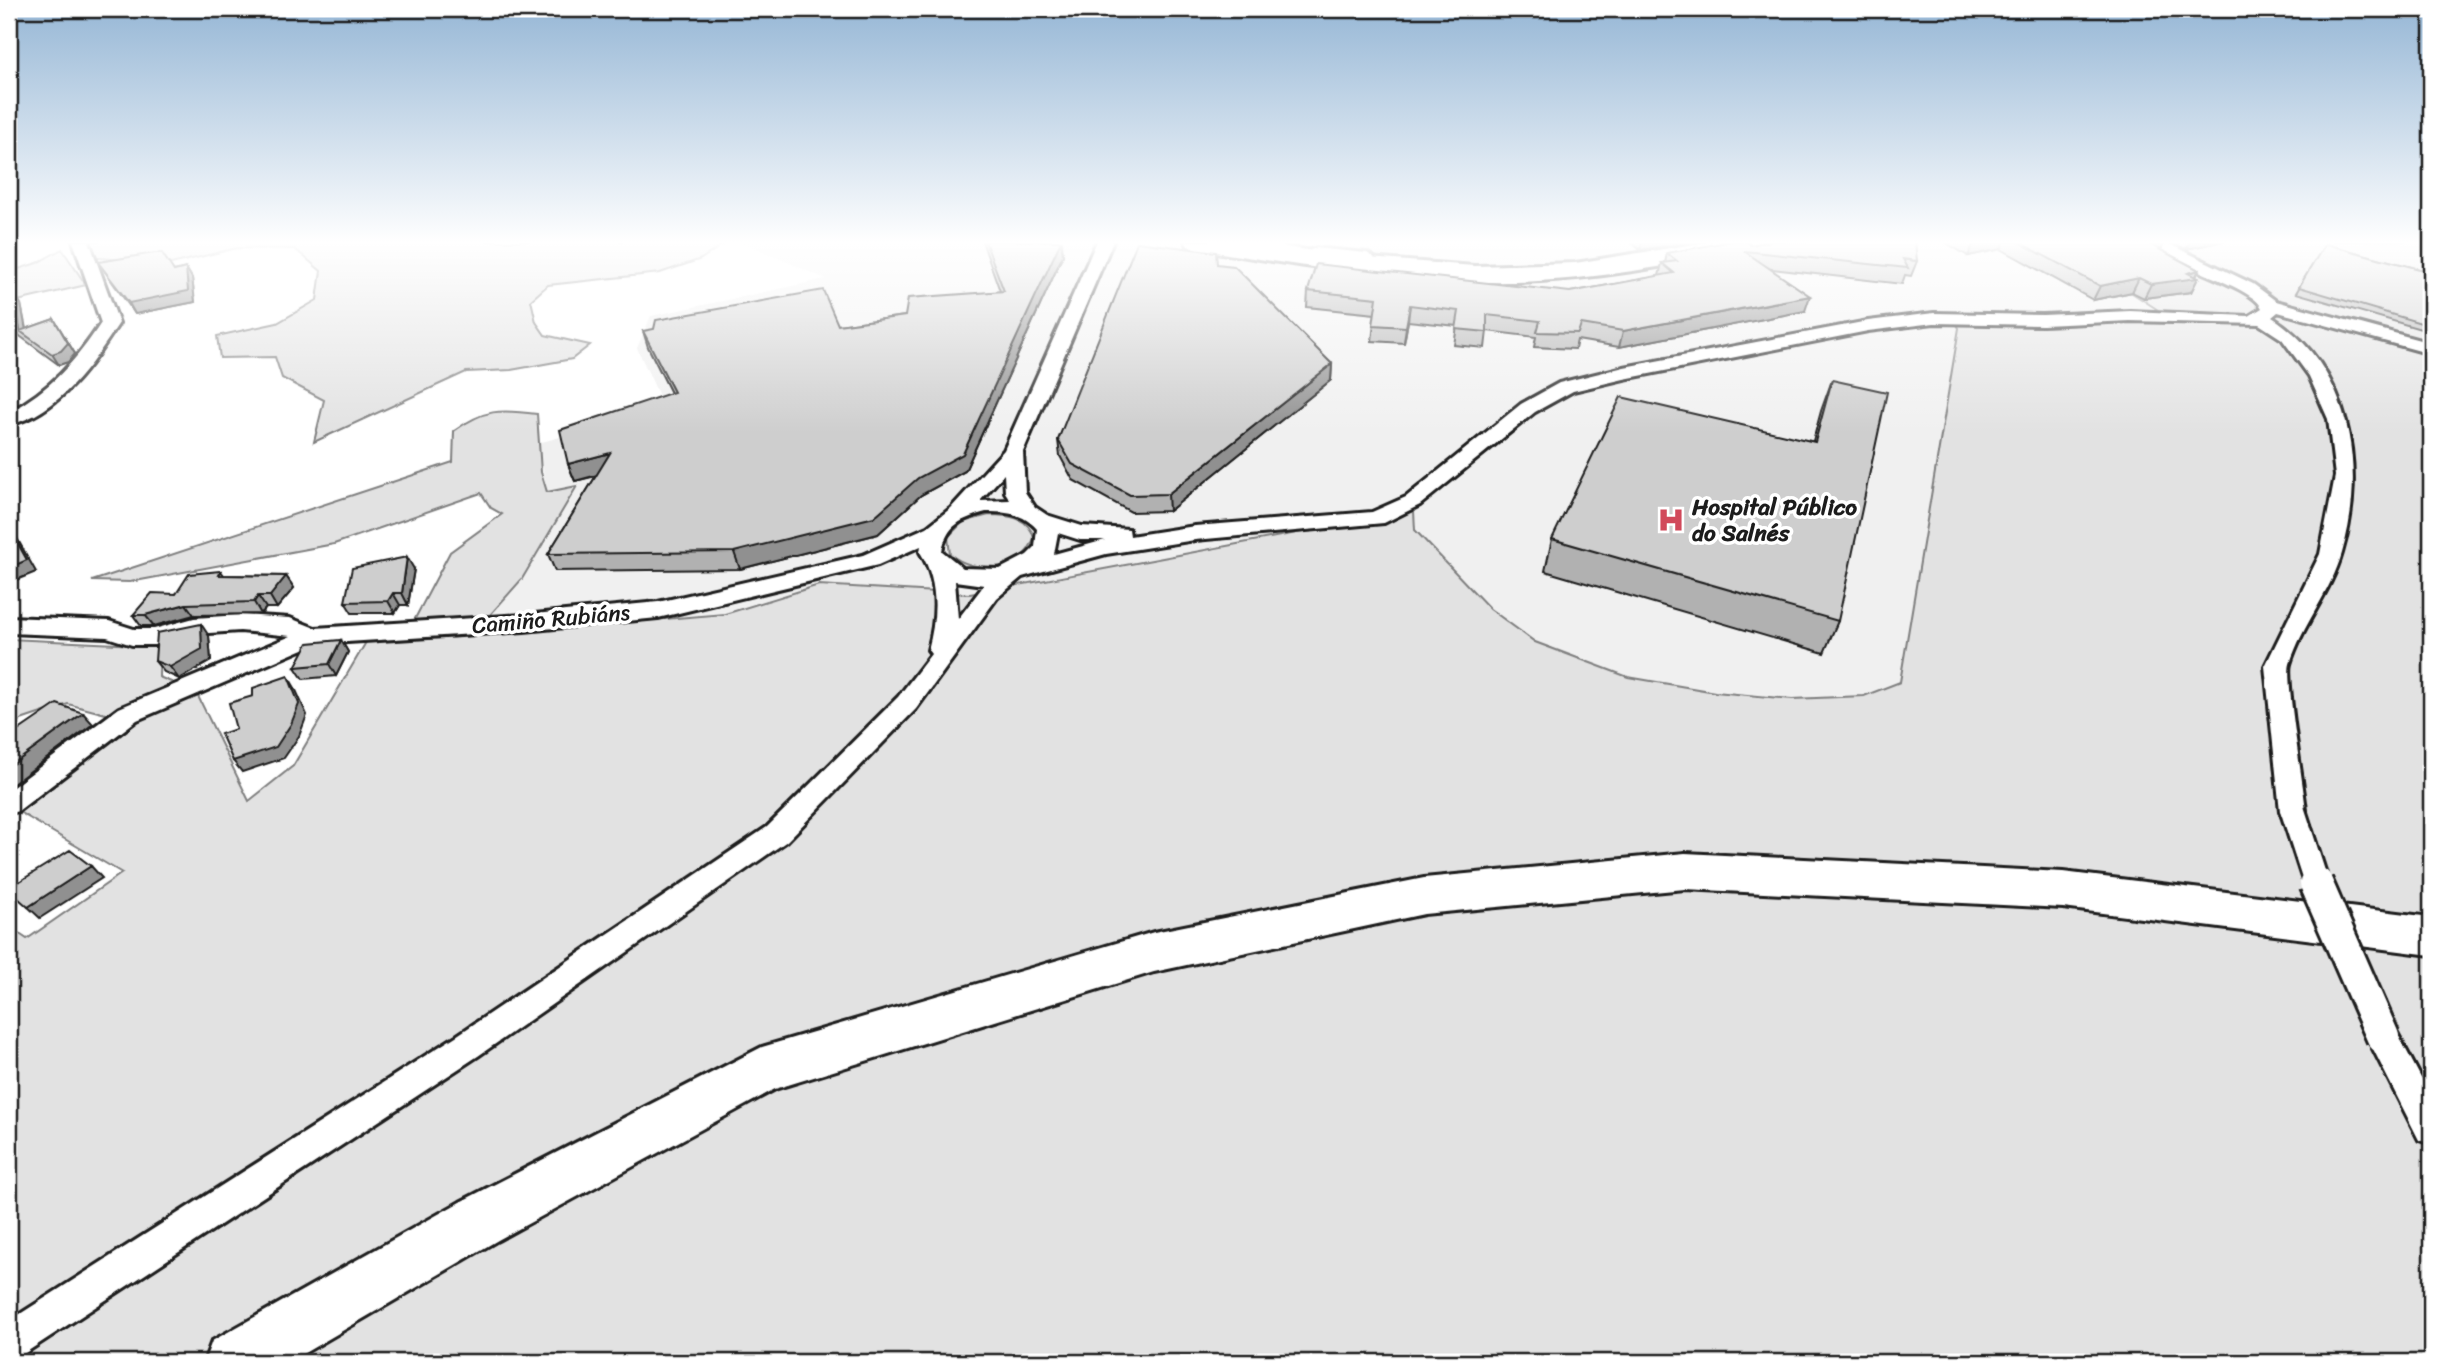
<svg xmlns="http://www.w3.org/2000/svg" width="2440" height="1371" font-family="Sriracha,sans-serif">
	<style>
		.built { fill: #f0f0f0 }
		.green { fill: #e2e2e2; stroke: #7f7f7f; stroke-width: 2 }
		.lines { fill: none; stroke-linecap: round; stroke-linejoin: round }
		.street-casing { stroke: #1c1c1c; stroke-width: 6 }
		.primary-casing { stroke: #1c1c1c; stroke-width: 6 }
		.highway-casing { stroke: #1c1c1c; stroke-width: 6 }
		.street { fill: #fff; fill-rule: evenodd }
		.primary { fill: #fff; fill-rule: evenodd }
		.highway { fill: #fff; fill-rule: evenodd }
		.street-bridge-far1-casing { stroke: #1c1c1c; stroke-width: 30; stroke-linecap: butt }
		.street-bridge-casing { stroke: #1c1c1c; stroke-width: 38; stroke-linecap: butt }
		.street-bridge-far1 { stroke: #fff; stroke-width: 24 }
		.street-bridge { stroke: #fff; stroke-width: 32 }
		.wall { fill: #b1b1b1; stroke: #1c1c1c; stroke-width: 2 }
		.shaded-wall { fill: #909090; stroke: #1c1c1c; stroke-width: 2 }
		.building { fill: #cecece; stroke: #1c1c1c; stroke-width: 2 }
		.labels { text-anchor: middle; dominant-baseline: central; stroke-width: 7; stroke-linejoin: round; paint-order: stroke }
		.poi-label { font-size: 23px; font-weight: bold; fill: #1c1c1c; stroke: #fff; text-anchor: start }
		.street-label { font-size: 23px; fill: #1c1c1c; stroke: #fff }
	</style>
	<rect width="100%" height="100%" fill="#fff"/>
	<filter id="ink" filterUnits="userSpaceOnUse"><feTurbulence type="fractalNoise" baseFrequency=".0143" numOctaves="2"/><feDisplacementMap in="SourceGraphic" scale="14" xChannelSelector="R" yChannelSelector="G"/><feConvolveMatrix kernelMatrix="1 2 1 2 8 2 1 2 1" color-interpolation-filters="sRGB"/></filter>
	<g filter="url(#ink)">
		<path class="built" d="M740,241H1199L1314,259L1325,241H2431L2262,318L1947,326L1959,328L1900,682L1864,696L1792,699L1715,692L1628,677L1535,642L1490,609L1415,530L1414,511L1489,442L1376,518L970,594L819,585L725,614L482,634L481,626L522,579L576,487L547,492L538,443L665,409L637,348L651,316L826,279Z"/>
		<path class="green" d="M81,241H728L701,259L660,273L548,285L531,300L536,322L545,335L590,345L572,359L511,370L466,372L314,442L324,400L282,378L275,357L220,358L217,336L277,323L317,300L321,271L295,249L237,248L171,264L89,257Z
			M2052,241H2431V1362H9V927L27,939L122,873L14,809L132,721L68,704L9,724V639L160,646L159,677L196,692L249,801L293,766L372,632L409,630L450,552L502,514L491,508L481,493L334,544L130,582L92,581L453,462L454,431C484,409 500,409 537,414L541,472L547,492L577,486L522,579L481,625L482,634L725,614L819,585L970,594L1414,511L1415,530L1490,609L1535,642L1628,677L1715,692L1792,699L1864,696L1900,682L1959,328L1957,325L2172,319Z
			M62,249L86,285L9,303V272L37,263Z
			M989,515C1008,515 1029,517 1034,538C1023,572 974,575 950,554L948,537L963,522Z"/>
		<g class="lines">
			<defs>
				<path id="street" d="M73,241H89L119,323C92,364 60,413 9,425V412C50,390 76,361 101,323Z
					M1097,241H1113L1023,452L1025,492L1035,507L1047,515L1082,526L1129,529L1130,536L1195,526L1372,512L1406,497L1521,404L1559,383L1624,367L1868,321L1934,313L2043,315L2130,311L2249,316L2262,308C2252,285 2163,263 2142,241H2163L2253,284L2276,301L2431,343V354L2278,312L2272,317C2351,368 2367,468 2342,553C2331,592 2302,625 2290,664C2285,679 2304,787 2306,811L2303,818L2293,821L2283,818L2280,811L2265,666L2320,554L2335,476L2328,419L2309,376L2282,339L2259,324L2130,321L2043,325L1934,323L1868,331L1624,379L1573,391L1535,412L1420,505L1384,523L1195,540L1106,554L1022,577L997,598L916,709L787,841L478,1056L22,1355L9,1360V1321L456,1036L767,827L898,697L931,654L928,650C937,617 939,581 920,552L921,546L878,565L658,618L524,631L315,644L137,720L18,811L9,814V790L119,708L291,636L240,631L194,634L154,645H132L107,637L9,633V617L109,621L134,629H154L194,618L240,615L290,618L315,628L524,615L658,602L863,555L927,527L951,508L1004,450ZM1004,474L1005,492L1010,500L980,501ZM986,512C1007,512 1023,513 1037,529L1035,547L1027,555L1000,569L963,568L942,551C947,525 961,519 986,512ZM1058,533L1080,540H1105L1054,554ZM955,581L984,585L958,619Z
					M1316,248L1367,253L1375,258L1367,263L1310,256V250Z
					M2383,1023L2394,1027L2431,1097V1144L2419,1140L2367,1037L2372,1027Z"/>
				<path id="primary" d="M1185,241H1246L1355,257L1475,266L1575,263L1714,241H1764L1761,246L1752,249C1674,265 1595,280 1515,282C1408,284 1302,266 1197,249L1188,246Z"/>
				<path id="highway" d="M1685,853L2063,872L2431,917V955L2063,908L1685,889L1424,914L1154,972L775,1089L498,1240L289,1362H204L212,1341L460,1202L762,1047L1154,932L1424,878Z"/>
			</defs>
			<use href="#street" class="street-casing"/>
			<use href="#primary" class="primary-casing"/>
			<use href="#highway" class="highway-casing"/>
			<use href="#street" class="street"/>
			<use href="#primary" class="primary"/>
			<use href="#highway" class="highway"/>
			<defs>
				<path id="street-bridge-far1" d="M2293,811L2317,885"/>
				<path id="street-bridge" d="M2316,883L2383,1037"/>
			</defs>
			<use href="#street-bridge-far1" class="street-bridge-far1-casing"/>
			<use href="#street-bridge" class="street-bridge-casing"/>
			<use href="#street-bridge-far1" class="street-bridge-far1"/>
			<use href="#street-bridge" class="street-bridge"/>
		</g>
		<path class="wall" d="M982,241H1062L1063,255L965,471L921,495L878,534L740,569L555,571L548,554L596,476L575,481L568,464L671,393L648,347L643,331L838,325L905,316L1000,291Z
			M1630,241H1696L1640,250Z
			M1771,241L1917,261L1911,276L1905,275L1902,284L1772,269L1805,311L1619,347L1577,340L1575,349L1534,347L1536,337L1487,331L1485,348L1454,345L1457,326L1408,321L1404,343L1372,341L1375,314L1307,307L1308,291L1570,292L1659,276L1662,263H1665L1667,253L1751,245Z
			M1943,241H2165L2161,250L2199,270L2196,277L2198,278L2191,292L2144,298L2132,292L2093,300L2001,249L1968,256Z
			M2169,241H2224L2186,249Z
			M2325,244L2431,272V332L2296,293Z
			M98,262L174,271L186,268L192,278L195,302L135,314Z
			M1217,264L1332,364L1331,380L1169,511L1131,512L1073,480L1060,456L1058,440Z
			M9,294L21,304L26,329L54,319L75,354L68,362L59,365L9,328Z
			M1832,380L1838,621L1824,653L1545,571L1552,539L1813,441L1821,411Z
			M414,569L408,605H400L395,613H352L345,602Z
			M221,571L224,575L286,576L294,588L277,608H266L261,614L194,615L154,626H141L133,615Z
			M209,636L211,661L179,679L164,672L155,661Z
			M341,640L348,652L336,676L303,679L295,667Z"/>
		<path class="shaded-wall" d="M1061,241L1063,255L965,471L921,495L878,534L740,569L734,552Z
			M1642,241H1696L1640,250Z
			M1981,241H2005L2001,249L1968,256L1974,243Z
			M2191,241H2224L2186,249Z
			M2165,242L2158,255L2151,245Z
			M186,268L192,278L195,302L135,314L129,303Z
			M2199,270L2195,278H2198L2191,292L2144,298L2151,284Z
			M2139,278L2132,292L2093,300L2100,286Z
			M14,293L21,304L27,336L20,331Z
			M1810,296L1805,311L1619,347L1623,331Z
			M1410,305L1408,321L1404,343L1406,327Z
			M54,319L75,354L68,362L59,365L52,354Z
			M1332,364L1331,380L1169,511L1168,494Z
			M610,453L616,470L575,481L568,464Z
			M9,524L36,572L9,583Z
			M407,557L414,569L408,605L402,593Z
			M286,576L294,588L277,608L270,596Z
			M393,593L400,605L395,613L388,601Z
			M258,596L266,608L261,614L254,602Z
			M186,604L194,615L154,626L145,615Z
			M201,624L209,636L211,661L179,679L170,667Z
			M341,640L348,652L336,676L329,664Z
			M288,676L295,688L307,715L299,736L284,758L242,772L233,761Z
			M83,713L93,724L9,787V767Z
			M91,866L102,878L40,918L28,907Z"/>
		<path class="building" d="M985,241H1061L963,454L918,478L874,517L734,552L548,554L610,453L568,464L560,430L674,392L643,331L654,329L656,320L823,290L838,325L905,316L908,298L1004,291Z
			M1732,241H1745L1751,245L1771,241H1915L1917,261L1903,259L1908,268L1744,251L1810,296L1623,331L1581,324L1578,333L1537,332L1540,321L1487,315V332L1456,329L1459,311L1410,305L1406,327L1373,325L1377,298L1308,291L1316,264L1570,292L1674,273L1662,263L1677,261L1667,253Z
			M2017,241H2165L2151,245L2199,270L2188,273L2198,278L2151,284L2139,278L2100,286Z
			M1137,242L1216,252L1217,264L1234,266L1332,364L1168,494L1130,495L1072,464L1058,440Z
			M2325,244L2431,272V326L2299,287Z
			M155,253H162L174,271L186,268L188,291L129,303L98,262Z
			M14,293L20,331L54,319L68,343L61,351L52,354L9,323V294Z
			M1832,380L1887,392L1838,621L1552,539L1621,397L1815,442Z
			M9,528L27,560L9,568Z
			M407,557L402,593H393L388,601L345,602L352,568Z
			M221,571L219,575L286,576L270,596H258L254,602L186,604L145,615H133L152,593L176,594L189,574Z
			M201,624L202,649L170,667L155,661L157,633Z
			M341,640L329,664L295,667L308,643Z
			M288,676L299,704L291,724L276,747L233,761L221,734L236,729L229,703L253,696V688Z
			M57,704L83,713L9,767V737Z
			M70,850L91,866L28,907L9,890V888Z"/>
	</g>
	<linearGradient id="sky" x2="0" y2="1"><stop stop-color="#95b6d5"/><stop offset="0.56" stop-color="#fff"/><stop offset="1" stop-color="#fff" stop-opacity="0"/></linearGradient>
	<rect width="2440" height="433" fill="url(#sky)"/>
	<defs>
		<symbol id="hospital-bare" viewBox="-9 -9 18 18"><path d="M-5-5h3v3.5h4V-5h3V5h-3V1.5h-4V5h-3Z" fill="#d1495b" stroke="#fff" stroke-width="2.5" paint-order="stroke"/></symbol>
	</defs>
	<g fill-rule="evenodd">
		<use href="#hospital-bare" x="1652" y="501" width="38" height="38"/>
	</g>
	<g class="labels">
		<g class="poi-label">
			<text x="1692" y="507">Hospital Público<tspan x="1692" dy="26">do Salnés</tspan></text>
		</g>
		<g class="street-label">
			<text transform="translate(551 619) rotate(-5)">Camiño Rubiáns</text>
		</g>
	</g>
	<rect width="2440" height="1371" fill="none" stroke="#fff" stroke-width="35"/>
	<rect x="18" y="18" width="2405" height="1336" fill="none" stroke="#1c1c1c" stroke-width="2.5" filter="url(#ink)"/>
</svg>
